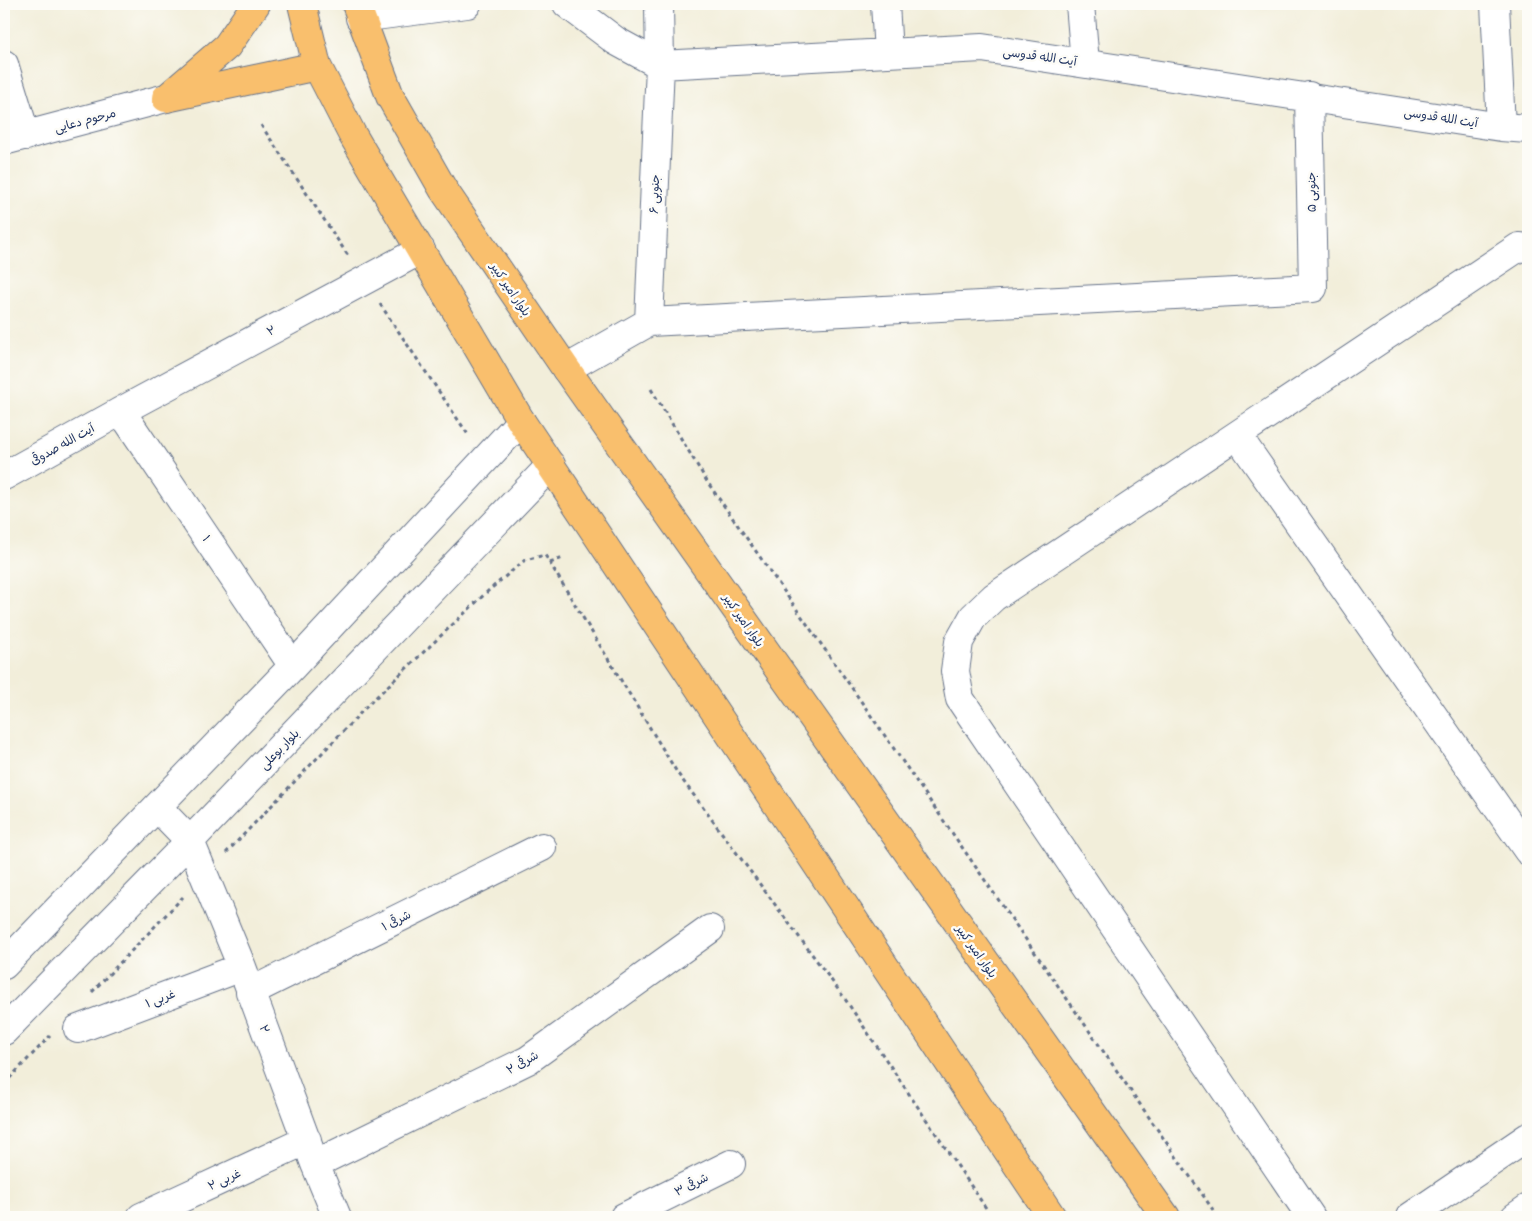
<svg xmlns="http://www.w3.org/2000/svg" width="1532" height="1221" font-family="Delius,'Playpen Sans Arabic',sans-serif">
	<style>
		.lines { fill: none; stroke-linecap: round; stroke-linejoin: round }
		.minor-casing { stroke: #667289; stroke-width: 30 }
		.major-casing { stroke: #667289; stroke-width: 30 }
		.path { stroke: #667289; stroke-width: 3; stroke-dasharray: 4 4; stroke-linecap: butt }
		.minor { stroke: #fff; stroke-width: 28 }
		.major { stroke: #f9bf6d; stroke-width: 28 }
		.labels { text-anchor: middle; dominant-baseline: central; stroke-width: 5; stroke-linejoin: round; paint-order: stroke }
		.street-label { font-size: 12px; fill: #1b2f5e; stroke: #fdfcf7 }
	</style>
	<rect width="100%" height="100%" fill="#fdfcf7"/>
	<filter id="ink" filterUnits="userSpaceOnUse"><feTurbulence type="fractalNoise" baseFrequency=".02" numOctaves="2"/><feDisplacementMap in="SourceGraphic" scale="10" xChannelSelector="R" yChannelSelector="G"/><feConvolveMatrix kernelMatrix="1 2 1 2 8 2 1 2 1" color-interpolation-filters="sRGB"/></filter>
	<filter id="wash" filterUnits="userSpaceOnUse"><feTurbulence type="fractalNoise" baseFrequency=".0096" numOctaves="4" result="noise"/><feDisplacementMap in="SourceGraphic" scale="20" xChannelSelector="R" yChannelSelector="G"/><feGaussianBlur stdDeviation="1.12" result="paint"/><feColorMatrix in="noise" values="0 0 0 0 0 0 0 0 0 0 0 0 0 0 0 0 0 1.4 0 .05"/><feComposite in="paint" operator="in"/></filter>
	<g filter="url(#wash)">
		<rect width="100%" height="100%" fill="#f2eeda"/>
	</g>
	<g filter="url(#ink)">
		<g class="lines">
			<defs>
				<path id="minor" d="M567,4L616,41L660,65L982,48L1501,127L1528,129
					M885,4L888,53
					M1080,4L1085,63
					M1495,4L1501,127
					M360,18L467,4
					M4,64L26,136
					M4,141L166,98
					M649,322L660,65L659,4
					M566,369L649,322L1313,288L1309,96
					M121,411L293,666
					M1237,435L1528,851
					M4,476L121,411L421,250
					M157,807L190,841L242,967L315,1164L337,1217
					M4,965L293,666L521,421
					M250,992L542,847
					M78,1029L242,967
					M4,1031L190,841L551,465
					M315,1164L528,1060L710,929
					M141,1217L307,1140
					M624,1217L731,1164
					M1311,1217L960,699L955,671L959,642L973,617L994,597L1519,247L1528,248
					M1410,1217L1528,1137
					M1515,1217L1528,1208"/>
				<path id="major" d="M302,4L317,66L352,134L521,421L1052,1217
					M356,4L390,96L443,189L566,369L1166,1217
					M169,96L227,46L256,4
					M166,98L317,66"/>
			</defs>
			<use href="#minor" class="minor-casing"/>
			<use href="#major" class="major-casing"/>
			<path class="path" d="M261,125L349,257
				M380,304L469,436
				M651,389L708,483L847,681L1218,1217
				M550,563L563,558
				M226,853L372,701L488,591L525,560L545,555L678,774L843,996L992,1217
				M92,992L183,897
				M4,1084L50,1036"/>
			<use href="#minor" class="minor"/>
			<use href="#major" class="major"/>
		</g>
	</g>
	<g class="labels">
		<g class="street-label">
			<text transform="translate(1040 56) rotate(8)">آیت الله قدوسی</text>
			<text transform="translate(1441 117) rotate(9)">آیت الله قدوسی</text>
			<text transform="translate(85 120) rotate(-15)">مرحوم دعایی</text>
			<text transform="translate(1311 192) rotate(-91)">۵ جنوبی</text>
			<text transform="translate(654 194) rotate(-88)">۶ جنوبی</text>
			<text transform="translate(511 289) rotate(56)">بلوار امیر کبیر</text>
			<text transform="translate(271 330) rotate(-28)">۲</text>
			<text transform="translate(62 444) rotate(-29)">آیت الله صدوقی</text>
			<text transform="translate(207 538) rotate(56)">۱</text>
			<text transform="translate(744 620) rotate(55)">بلوار امیر کبیر</text>
			<text transform="translate(279 749) rotate(-46)">بلوار بوعلی</text>
			<text transform="translate(396 920) rotate(-27)">شرقی ۱</text>
			<text transform="translate(977 951) rotate(55)">بلوار امیر کبیر</text>
			<text transform="translate(160 998) rotate(-21)">غربی ۱</text>
			<text transform="translate(265 1029) rotate(69)">۲</text>
			<text transform="translate(522 1062) rotate(-30)">شرقی ۲</text>
			<text transform="translate(224 1179) rotate(-25)">غربی ۲</text>
			<text transform="translate(691 1184) rotate(-27)">شرقی ۳</text>
		</g>
	</g>
	<rect width="1532" height="1221" fill="none" stroke="#fdfcf7" stroke-width="20"/>
</svg>
